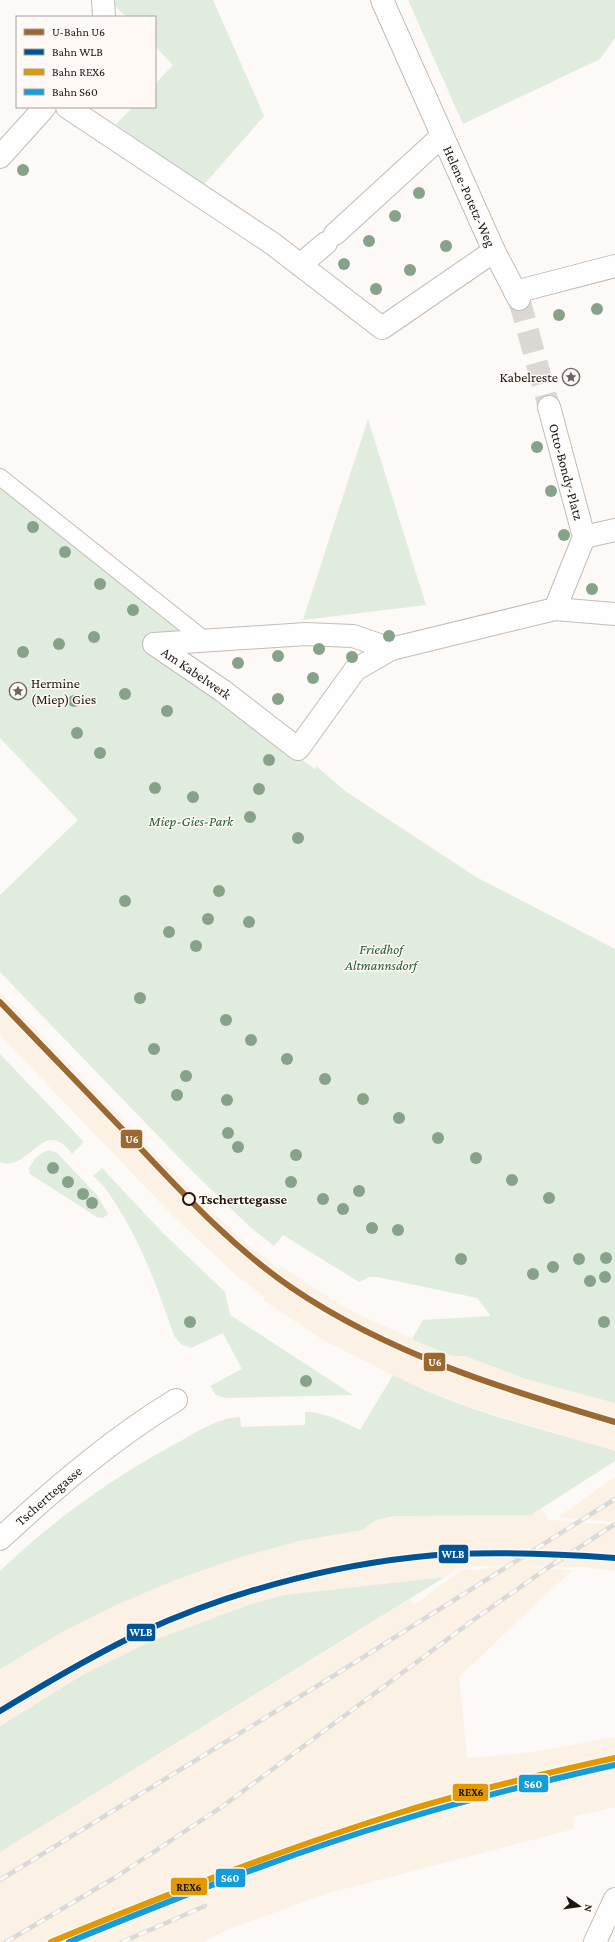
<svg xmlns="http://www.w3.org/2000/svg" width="615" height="1942" font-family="'Crimson Pro',serif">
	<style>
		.built { fill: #fbf1e5 }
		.green { fill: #dfecde }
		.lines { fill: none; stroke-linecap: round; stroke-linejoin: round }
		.pedestrian-tunnel { stroke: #dbd7d3; stroke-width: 22; stroke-dasharray: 22 11; stroke-linecap: butt }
		.service-casing { stroke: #c2bcb7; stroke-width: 18 }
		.pedestrian-casing { stroke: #c2bcb7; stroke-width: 24 }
		.minor-casing { stroke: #c2bcb7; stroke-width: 24 }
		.service { stroke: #fffefe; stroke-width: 16 }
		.pedestrian { stroke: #fffefe; stroke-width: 22 }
		.minor { stroke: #fffefe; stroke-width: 22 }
		.rail-casing { stroke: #d9d9d7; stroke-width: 4.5 }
		.rail { stroke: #fef9f4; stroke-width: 3; stroke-dasharray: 9; stroke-linecap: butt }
		.rail-1-casing { stroke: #fef9f4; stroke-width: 9 }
		.rail-2-casing { stroke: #fef9f4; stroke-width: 9 }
		.rail-3-casing { stroke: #fef9f4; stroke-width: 9 }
		.rail-1 { stroke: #005395; stroke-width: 6 }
		.rail-2 { stroke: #e19801; stroke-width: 6 }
		.rail-3 { stroke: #159dd9; stroke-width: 6 }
		.metro-1-casing { stroke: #fef9f4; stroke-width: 9 }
		.metro-1 { stroke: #9d6830; stroke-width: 6 }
		.tree { fill: #86a38a }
		.stop-dot { fill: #fef9f4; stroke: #1f170d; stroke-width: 2 }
		.labels { text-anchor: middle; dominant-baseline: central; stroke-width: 3; stroke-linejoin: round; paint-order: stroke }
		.street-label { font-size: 14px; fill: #1f170d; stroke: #fef9f4 }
		.poi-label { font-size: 14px; fill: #1f170d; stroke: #fef9f4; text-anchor: end }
		.park-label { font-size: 14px; font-style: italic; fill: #255c31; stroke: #fef9f4 }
		.stop-label { font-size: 14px; font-weight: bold; fill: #1f170d; stroke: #fef9f4; text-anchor: start }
		.line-badge { stroke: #fef9f4; stroke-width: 1.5 }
		.badge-label { font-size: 11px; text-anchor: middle; font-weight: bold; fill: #fff }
		.pale-badge-label { font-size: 11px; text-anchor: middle; font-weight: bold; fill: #111 }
	</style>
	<rect width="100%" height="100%" fill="#fcf9f6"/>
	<path class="built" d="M0,992L207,1207L239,1237L279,1269L281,1266L342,1306L364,1317L452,1356H465L526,1379L615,1403V1451L473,1408L408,1383L323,1340L263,1300L265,1297L237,1276L173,1216L0,1035Z
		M615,1477V1522L558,1517Z
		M542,1509L549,1520L615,1525V1571L583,1567L522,1566L572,1570L459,1677L467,1758L528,1753L615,1737V1807L572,1817L574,1829L329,1893L226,1930L204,1942H0V1852L411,1599L414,1605L463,1569L477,1570L502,1566L459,1567L445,1577L284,1595L251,1604L149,1642L84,1674L0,1726V1669L64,1631L114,1606L175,1580L241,1557L299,1541L362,1530L376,1520L394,1516L531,1515Z"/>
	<path class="green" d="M116,0H213L264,116L201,188L116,124L133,107H155V84L173,65L155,46V17H126L114,5Z
		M408,0H615V38L600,59L463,124Z
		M368,419L426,605L303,620Z
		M0,481L164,616L179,632L168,664L315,769L316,766L345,791L476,877L615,949V1403L526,1379L465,1356H452L412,1339L423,1320L491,1316L477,1298L377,1277H369L359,1282L283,1235L274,1246L250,1227L190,1169L0,972V895L78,820L0,738Z
		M0,1054L84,1142L72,1154C43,1114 30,1173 0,1162Z
		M50,1150L57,1153L97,1195L108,1214L103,1218L97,1217L30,1174L29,1168C34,1159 40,1152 50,1150Z
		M102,1168L162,1232L225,1292L230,1315L353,1395L226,1398L216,1395L210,1386L242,1369L223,1333L191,1348L181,1344L174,1336C159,1292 144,1249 119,1209C111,1197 105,1185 93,1176Z
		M393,1375C459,1410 543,1429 615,1451V1461L531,1515L394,1516L376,1520L362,1530L299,1541L241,1557L175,1580L114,1606L64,1631L0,1669V1571C53,1520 112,1478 177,1443C197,1432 217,1418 240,1417L241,1427L305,1425V1412C326,1412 342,1422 360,1430Z
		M445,1577L0,1852V1726L84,1674L149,1642L251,1604L284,1595Z"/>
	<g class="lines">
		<path class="pedestrian-tunnel" d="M519,299L549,407"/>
		<defs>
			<path id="service" d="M0,477L206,641"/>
			<g id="pedestrian">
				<path d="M103,0L104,17"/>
				<path id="s1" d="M382,0L494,251L519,299"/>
				<path d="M67,107L273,244L382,328L494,251"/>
				<path d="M335,234L442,136"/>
				<path d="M300,265L326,243"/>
				<path d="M515,292L615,266"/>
				<path id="s2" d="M549,407L584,537L555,609"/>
				<path d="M584,537L615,530"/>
				<path id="s3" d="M391,649L353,636L306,634L154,644L223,691L298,749L355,670L391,649L555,609L615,614"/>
			</g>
			<g id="minor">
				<path d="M0,157L45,107"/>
				<path id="s4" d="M0,1539C55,1488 112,1439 176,1400"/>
				<path d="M595,1942L615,1899"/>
			</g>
		</defs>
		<use href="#service" class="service-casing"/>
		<use href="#pedestrian" class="pedestrian-casing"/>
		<use href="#minor" class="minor-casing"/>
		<use href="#service" class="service"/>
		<use href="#pedestrian" class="pedestrian"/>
		<use href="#minor" class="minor"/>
		<defs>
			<path id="rail" d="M0,1880L330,1678L615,1499
				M6,1942L116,1877L223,1806L472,1621L546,1569L615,1524
				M122,1942L205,1906"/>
		</defs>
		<use href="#rail" class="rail-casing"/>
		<use href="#rail" class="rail"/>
		<defs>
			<path id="rail-1" d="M0,1711C46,1683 93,1655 142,1632C236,1589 349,1560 453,1554C507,1552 561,1554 615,1558"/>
			<path id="rail-2" d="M51,1942C165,1895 280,1850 399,1813C470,1791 542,1774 615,1758"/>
			<path id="rail-3" d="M69,1942C178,1897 288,1854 401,1820C472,1798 543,1781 615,1765"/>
		</defs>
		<use href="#rail-1" class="rail-1-casing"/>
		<use href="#rail-2" class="rail-2-casing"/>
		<use href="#rail-3" class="rail-3-casing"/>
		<use href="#rail-1" class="rail-1"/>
		<use href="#rail-2" class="rail-2"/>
		<use href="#rail-3" class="rail-3"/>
		<defs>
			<path id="metro-1" d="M0,1002C42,1046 85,1090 127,1134C179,1189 229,1245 292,1288C389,1354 503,1389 615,1422"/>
		</defs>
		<use href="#metro-1" class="metro-1-casing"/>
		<use href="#metro-1" class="metro-1"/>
	</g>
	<g class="tree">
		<circle cx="23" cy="170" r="6"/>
		<circle cx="419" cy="193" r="6"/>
		<circle cx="395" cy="216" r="6"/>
		<circle cx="369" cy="241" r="6"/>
		<circle cx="446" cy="246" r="6"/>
		<circle cx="344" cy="264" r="6"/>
		<circle cx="410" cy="270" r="6"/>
		<circle cx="376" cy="289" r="6"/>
		<circle cx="597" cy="309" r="6"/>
		<circle cx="559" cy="315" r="6"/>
		<circle cx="537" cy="447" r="6"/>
		<circle cx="551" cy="491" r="6"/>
		<circle cx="33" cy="527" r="6"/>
		<circle cx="564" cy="535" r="6"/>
		<circle cx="65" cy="552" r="6"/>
		<circle cx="100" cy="584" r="6"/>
		<circle cx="592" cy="589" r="6"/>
		<circle cx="133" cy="610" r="6"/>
		<circle cx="389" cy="636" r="6"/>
		<circle cx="94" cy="637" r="6"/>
		<circle cx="59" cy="644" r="6"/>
		<circle cx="319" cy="649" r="6"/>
		<circle cx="23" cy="652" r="6"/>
		<circle cx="278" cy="656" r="6"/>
		<circle cx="352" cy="657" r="6"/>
		<circle cx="238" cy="663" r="6"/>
		<circle cx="313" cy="678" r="6"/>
		<circle cx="125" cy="694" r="6"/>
		<circle cx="278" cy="699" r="6"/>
		<circle cx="74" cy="701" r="6"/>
		<circle cx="167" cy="711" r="6"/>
		<circle cx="77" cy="733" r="6"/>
		<circle cx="100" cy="753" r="6"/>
		<circle cx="269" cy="760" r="6"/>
		<circle cx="155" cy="788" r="6"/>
		<circle cx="259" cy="789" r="6"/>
		<circle cx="193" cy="797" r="6"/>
		<circle cx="250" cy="817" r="6"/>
		<circle cx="298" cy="838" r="6"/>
		<circle cx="219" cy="891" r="6"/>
		<circle cx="125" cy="901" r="6"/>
		<circle cx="208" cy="919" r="6"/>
		<circle cx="249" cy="922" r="6"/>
		<circle cx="169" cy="932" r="6"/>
		<circle cx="196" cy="946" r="6"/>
		<circle cx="140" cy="998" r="6"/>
		<circle cx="226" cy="1020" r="6"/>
		<circle cx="251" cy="1040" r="6"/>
		<circle cx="154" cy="1049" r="6"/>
		<circle cx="287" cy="1059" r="6"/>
		<circle cx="186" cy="1076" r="6"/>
		<circle cx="325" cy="1079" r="6"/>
		<circle cx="177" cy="1095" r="6"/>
		<circle cx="363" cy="1099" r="6"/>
		<circle cx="227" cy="1100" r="6"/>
		<circle cx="399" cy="1118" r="6"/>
		<circle cx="228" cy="1133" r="6"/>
		<circle cx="438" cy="1138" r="6"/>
		<circle cx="238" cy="1147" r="6"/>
		<circle cx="296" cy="1155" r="6"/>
		<circle cx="476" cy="1158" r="6"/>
		<circle cx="53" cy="1168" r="6"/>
		<circle cx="512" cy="1180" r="6"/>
		<circle cx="68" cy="1182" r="6"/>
		<circle cx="291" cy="1182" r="6"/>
		<circle cx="359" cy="1191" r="6"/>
		<circle cx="83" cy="1194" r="6"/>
		<circle cx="549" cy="1198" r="6"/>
		<circle cx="323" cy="1199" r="6"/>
		<circle cx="92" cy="1203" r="6"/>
		<circle cx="343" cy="1209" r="6"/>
		<circle cx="372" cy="1228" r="6"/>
		<circle cx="398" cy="1230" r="6"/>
		<circle cx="606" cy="1258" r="6"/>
		<circle cx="461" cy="1259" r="6"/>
		<circle cx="579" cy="1259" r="6"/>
		<circle cx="553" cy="1267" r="6"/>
		<circle cx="533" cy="1274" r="6"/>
		<circle cx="605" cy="1277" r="6"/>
		<circle cx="590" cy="1281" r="6"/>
		<circle cx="190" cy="1322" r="6"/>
		<circle cx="604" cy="1322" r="6"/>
		<circle cx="306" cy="1381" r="6"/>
	</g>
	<defs>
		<symbol id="sight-ring" viewBox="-11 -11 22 22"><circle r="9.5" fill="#fef9f4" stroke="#6c665f" stroke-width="1.5"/><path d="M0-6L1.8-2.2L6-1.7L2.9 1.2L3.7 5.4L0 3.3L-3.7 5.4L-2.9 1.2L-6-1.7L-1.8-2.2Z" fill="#6c665f"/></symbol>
	</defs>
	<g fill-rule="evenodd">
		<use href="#sight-ring" x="561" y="367" width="20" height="20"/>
		<use href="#sight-ring" x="8" y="681" width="20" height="20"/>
	</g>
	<circle class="stop-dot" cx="189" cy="1199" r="6"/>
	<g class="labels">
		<g class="street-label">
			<text stroke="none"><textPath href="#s1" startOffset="215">Helene-Potetz-Weg</textPath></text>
			<text stroke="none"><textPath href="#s2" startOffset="67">Otto-Bondy-Platz</textPath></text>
			<text stroke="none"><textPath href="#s3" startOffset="291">Am Kabelwerk</textPath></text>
			<text stroke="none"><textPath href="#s4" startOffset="65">Tscherttegasse</textPath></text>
		</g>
		<g class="poi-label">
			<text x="558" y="377">Kabelreste</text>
			<text x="31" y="683" text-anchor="start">Hermine<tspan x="31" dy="16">(Miep) Gies</tspan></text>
		</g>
		<g class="park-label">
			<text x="191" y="821">Miep-Gies-Park</text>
			<text x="381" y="949">Friedhof<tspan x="381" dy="16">Altmannsdorf</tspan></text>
		</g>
		<g class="stop-label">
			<text x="199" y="1199">Tscherttegasse</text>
		</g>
	</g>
	<g class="line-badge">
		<rect x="120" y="1129" width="23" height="20" rx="4" fill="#9d6830"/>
		<rect x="423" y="1352" width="23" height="20" rx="4" fill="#9d6830"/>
		<rect x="438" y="1544" width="31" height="20" rx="4" fill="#005395"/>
		<rect x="126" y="1623" width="30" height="19" rx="4" fill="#005395"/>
		<rect x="518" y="1774" width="31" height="19" rx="4" fill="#159dd9"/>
		<rect x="452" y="1783" width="37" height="19" rx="4" fill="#e19801"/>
		<rect x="215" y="1868" width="31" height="20" rx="4" fill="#159dd9"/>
		<rect x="170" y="1877" width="38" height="19" rx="4" fill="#e19801"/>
	</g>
	<g class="badge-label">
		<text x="132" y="1143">U6</text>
		<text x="435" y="1366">U6</text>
		<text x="453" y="1558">WLB</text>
		<text x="141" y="1636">WLB</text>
		<text x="533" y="1788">S60</text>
		<text x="230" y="1882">S60</text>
	</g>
	<g class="pale-badge-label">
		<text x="471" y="1796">REX6</text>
		<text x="189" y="1891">REX6</text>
	</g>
	<rect x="16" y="16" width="140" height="92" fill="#fef9f4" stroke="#a59f98"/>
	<rect x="24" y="29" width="20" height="6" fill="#9d6830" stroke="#a59f98"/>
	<text x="52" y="36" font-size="12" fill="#1f170d">U-Bahn U6</text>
	<rect x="24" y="49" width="20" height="6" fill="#005395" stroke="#a59f98"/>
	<text x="52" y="56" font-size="12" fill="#1f170d">Bahn WLB</text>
	<rect x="24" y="69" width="20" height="6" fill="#e19801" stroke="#a59f98"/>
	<text x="52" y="76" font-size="12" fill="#1f170d">Bahn REX6</text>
	<rect x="24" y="89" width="20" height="6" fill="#159dd9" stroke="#a59f98"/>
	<text x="52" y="96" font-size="12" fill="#1f170d">Bahn S60</text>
	<g transform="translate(579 1906) rotate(103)" stroke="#fef9f4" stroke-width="3" paint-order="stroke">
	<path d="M0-3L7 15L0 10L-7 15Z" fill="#1f170d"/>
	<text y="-6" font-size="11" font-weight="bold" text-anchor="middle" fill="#1f170d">N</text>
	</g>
</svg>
